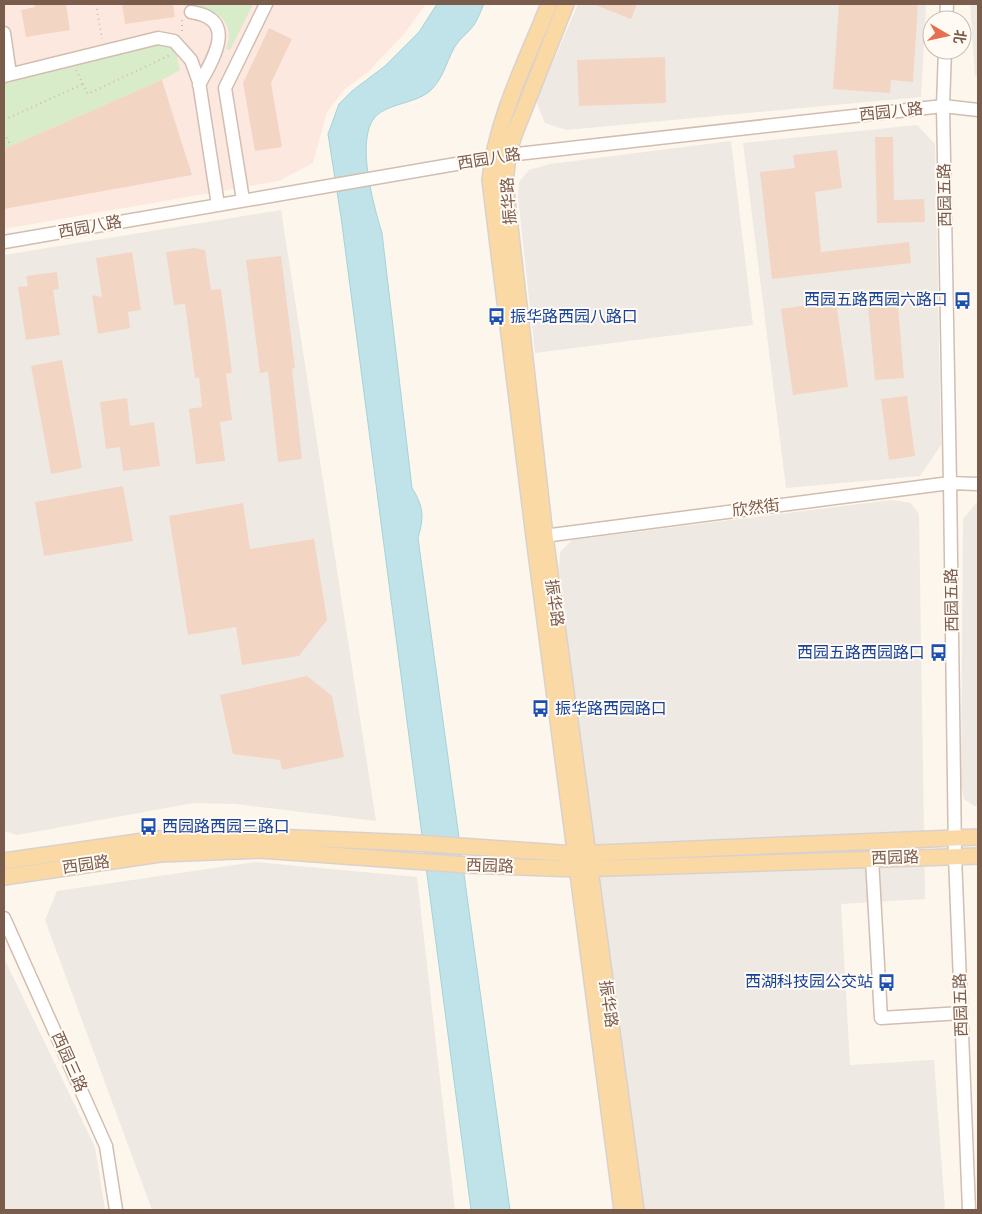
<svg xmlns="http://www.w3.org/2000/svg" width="982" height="1214" font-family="'Nunito Sans','Noto Sans SC',sans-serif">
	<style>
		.commercial { fill: #fde8e0 }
		.industrial { fill: #efe9e4 }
		.green { fill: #d8ecc9 }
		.water { fill: #bfe3e8; stroke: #a5d3da }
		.building { fill: #f3d5c3 }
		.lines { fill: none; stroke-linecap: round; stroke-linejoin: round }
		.minor-casing { stroke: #d1beb0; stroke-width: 15 }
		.major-casing { stroke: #dad1cd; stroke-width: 18 }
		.path { stroke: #d9b8a5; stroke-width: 2; stroke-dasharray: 1 4; stroke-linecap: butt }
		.minor { stroke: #fff; stroke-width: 12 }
		.major { stroke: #fbd9a5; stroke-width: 15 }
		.labels { text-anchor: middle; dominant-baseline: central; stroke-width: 4; stroke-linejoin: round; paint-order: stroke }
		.street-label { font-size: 16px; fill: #7a5c4d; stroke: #fffaf3 }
		.transit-label { font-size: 16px; fill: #164399; stroke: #fffaf3; text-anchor: end }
	</style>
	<rect width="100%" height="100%" fill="#fdf6ec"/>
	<path class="commercial" d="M4,4H426L405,33L367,73L345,89L327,112L313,163L279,181L4,229Z"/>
	<path class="industrial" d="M578,4H926L921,97L566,130L545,123L536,101Z
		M970,4H978V77L975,76Z
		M917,125L935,144L941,445L920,476L786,488L743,143Z
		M731,141L753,325L535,353L518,197L519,182L529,170L550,164Z
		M281,210L376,821L235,804L194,803L17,835L4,831V255Z
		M892,500L911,503L919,514L925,899L841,904L850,1065L934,1060L945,1210H642L559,569L560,552L572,540Z
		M978,501V806H974L964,799L961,786L963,519Z
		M255,862L417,877L455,1210H152L45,920L57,891Z
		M4,958L95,1147L105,1210H4Z"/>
	<path class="green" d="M183,4H253L230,50L226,49C238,18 210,5 183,6Z
		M161,43L175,49L180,70L162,80L4,149V83Z"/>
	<path class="water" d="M437,4H484C481,10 478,19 474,25C468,33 459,39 454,48C446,63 443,79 430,91C415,104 388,103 375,117C355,140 374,207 382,233L412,488C424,507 424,517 418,538L510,1210H471L341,217L328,134L339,104L352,91L385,66L419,32Z"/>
	<path class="building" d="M34,4H66L70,30L26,37L21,10L35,7Z
		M122,4H173L175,17L125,24Z
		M593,4H637L631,19Z
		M839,4H918L913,82L891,80L890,93L833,89Z
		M269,28L292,39L271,83L282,147L255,151L243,83Z
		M665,57L666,103L579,106L577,60Z
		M162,80L192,175L4,209V149Z
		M875,137H893L894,200L924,199L925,222L877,223Z
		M837,150L842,188L815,192L821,252L909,242L911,263L772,279L760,172L795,168L793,155Z
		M194,248L205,250L211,290L221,289L232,373L226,374L232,420L220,422L225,461L196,464L189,409L202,407L199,377L195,378L185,304L174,305L166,252Z
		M132,252L141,310L128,312L130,328L98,334L92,295L102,297L96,258Z
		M281,256L295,368L292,369L302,459L278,462L268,372L260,373L246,260Z
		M57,272L59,289L53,290L60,335L26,340L18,287L28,286L26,276Z
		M897,294L904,378L875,380L867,297Z
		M836,301L848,387L793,395L781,309Z
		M62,360L82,468L51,474L31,366Z
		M907,396L915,456L889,460L881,399Z
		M127,398L130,426L154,422L160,466L123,471L120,447L106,449L100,402Z
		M123,486L133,541L44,556L35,502Z
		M243,503L250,549L314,539L327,620L299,656L242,665L236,627L188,635L169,516Z
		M307,676L332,696L344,757L282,770L280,760L233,754L220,695Z"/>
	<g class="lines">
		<defs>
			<path id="minor" d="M191,12C239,19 213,59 199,85
				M946,20L947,4
				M4,33L10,74
				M945,50L943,106L950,483L955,856L969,1210
				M4,76L158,38L174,41L191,60L199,82L218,205
				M243,200L225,88L266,4
				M4,242L508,155L943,106L978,110
				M536,537L950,483L978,484
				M872,859L881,1018L961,1013
				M4,918L106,1146L116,1210"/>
			<path id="major" d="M549,4C527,60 496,119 490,180L534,537L622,1210
				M566,4L514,135L508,155L505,182L545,536L636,1210
				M4,861L158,839L247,836L416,843L575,854L978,837
				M4,877L160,854L260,850L467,865L577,869L978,856"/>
		</defs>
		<use href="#minor" class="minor-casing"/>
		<use href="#major" class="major-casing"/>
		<path class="path" d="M96,4L102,39
			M182,20V33
			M76,70L88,94L170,55
			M4,120L83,84
			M4,133L11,146"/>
		<use href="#minor" class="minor"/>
		<use href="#major" class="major"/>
	</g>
	<defs>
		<symbol id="bus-bare" viewBox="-9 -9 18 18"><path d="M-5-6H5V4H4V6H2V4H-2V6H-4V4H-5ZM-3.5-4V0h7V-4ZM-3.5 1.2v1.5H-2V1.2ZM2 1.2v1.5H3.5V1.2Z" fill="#1a4fb4" stroke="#fffaf3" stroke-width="2.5" paint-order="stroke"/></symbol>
	</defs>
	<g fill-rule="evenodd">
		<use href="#bus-bare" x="950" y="288" width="25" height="25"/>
		<use href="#bus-bare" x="484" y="304" width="25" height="25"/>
		<use href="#bus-bare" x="926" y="640" width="25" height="25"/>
		<use href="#bus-bare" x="528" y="696" width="25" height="25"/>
		<use href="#bus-bare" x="136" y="814" width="25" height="25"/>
		<use href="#bus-bare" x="874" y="970" width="25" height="25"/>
	</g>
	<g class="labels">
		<g class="street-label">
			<text transform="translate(891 112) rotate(-6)">西园八路</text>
			<text transform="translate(489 159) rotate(-9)">西园八路</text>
			<text transform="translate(945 195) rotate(-91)">西园五路</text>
			<text transform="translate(509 201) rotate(-94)">振华路</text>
			<text transform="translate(90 227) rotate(-10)">西园八路</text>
			<text transform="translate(756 508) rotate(-7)">欣然街</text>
			<text transform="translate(952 600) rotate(-91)">西园五路</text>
			<text transform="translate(554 603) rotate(82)">振华路</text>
			<text transform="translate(895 858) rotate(-2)">西园路</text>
			<text transform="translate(86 865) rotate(-8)">西园路</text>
			<text transform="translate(490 866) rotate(2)">西园路</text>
			<text transform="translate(608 1004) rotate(82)">振华路</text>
			<text transform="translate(961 1005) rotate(-92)">西园五路</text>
			<text transform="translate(69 1062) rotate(66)">西园三路</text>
		</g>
		<g class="transit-label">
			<text x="948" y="300">西园五路西园六路口</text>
			<text x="510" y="317" text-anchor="start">振华路西园八路口</text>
			<text x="925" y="653">西园五路西园路口</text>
			<text x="555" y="709" text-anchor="start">振华路西园路口</text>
			<text x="162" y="827" text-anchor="start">西园路西园三路口</text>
			<text x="873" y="982">西湖科技园公交站</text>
		</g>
	</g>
	<rect width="982" height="1214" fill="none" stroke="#7a5c4d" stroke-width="10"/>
	<g transform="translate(947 35) rotate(99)"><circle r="24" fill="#fffaf3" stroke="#cabbb1"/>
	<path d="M0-4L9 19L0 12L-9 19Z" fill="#e76f51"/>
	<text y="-8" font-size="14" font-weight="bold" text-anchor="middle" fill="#7a5c4d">北</text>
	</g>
</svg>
